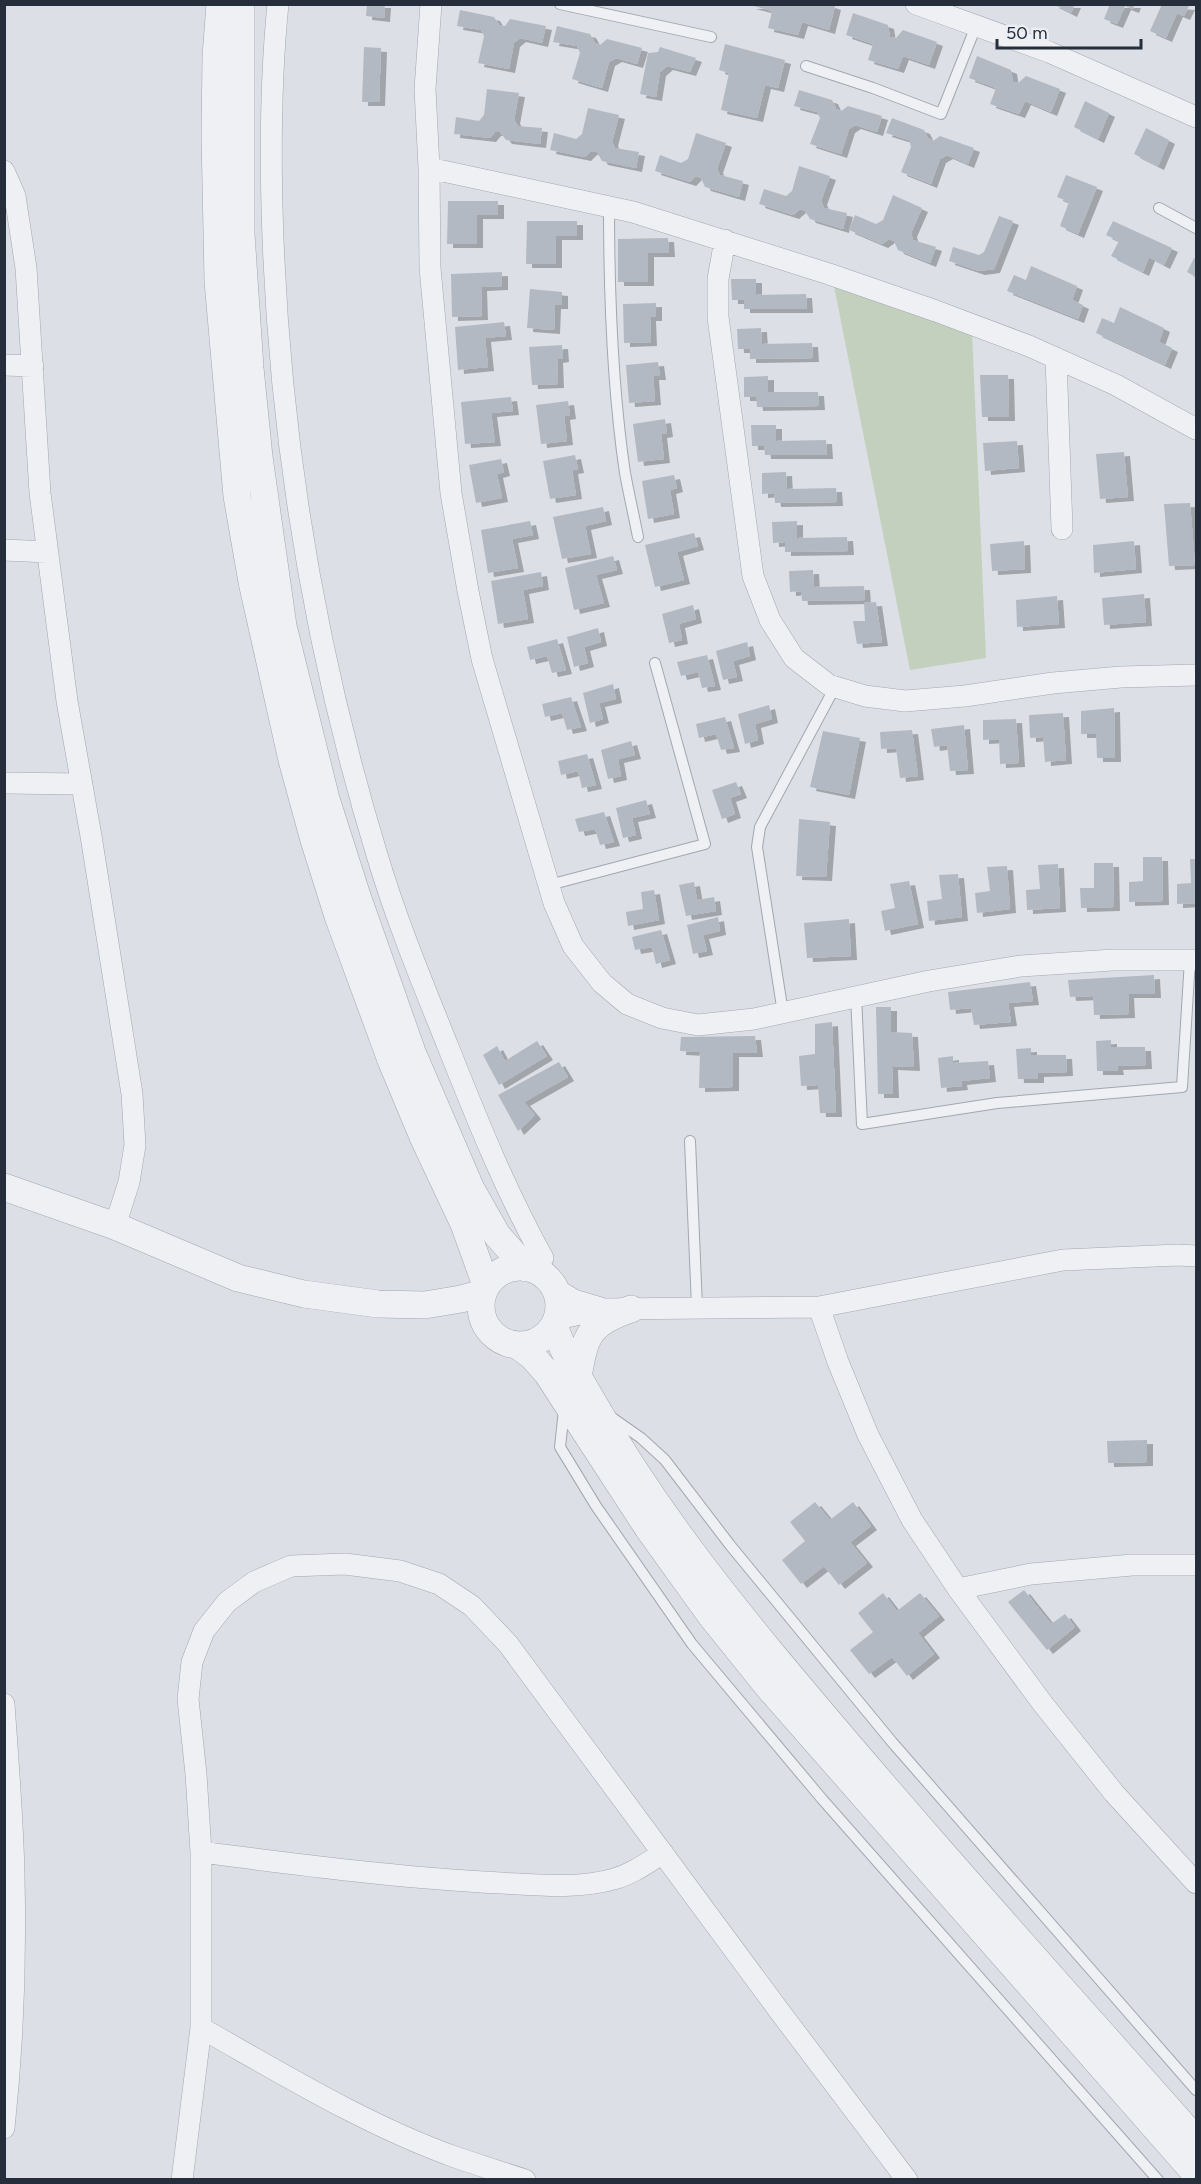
<svg xmlns="http://www.w3.org/2000/svg" width="1201" height="2184" font-family="Figtree,sans-serif">
	<style>
		.green { fill: #c2d0bd }
		.building { fill: #b3b9c2; filter: url(#shadow) }
		.lines { fill: none; stroke-linecap: round; stroke-linejoin: round }
		.service-casing { stroke: #a2a7b0; stroke-width: 12 }
		.minor-casing { stroke: #a2a7b0; stroke-width: 22 }
		.tertiary-casing { stroke: #a2a7b0; stroke-width: 28 }
		.service { stroke: #eef0f4; stroke-width: 10 }
		.minor { stroke: #eef0f4; stroke-width: 21 }
		.tertiary { stroke: #eef0f4; stroke-width: 27 }
	</style>
	<defs>
		<filter id="shadow"><feDropShadow dx="6" dy="4" stdDeviation="0" flood-color="#0004"/></filter>
	</defs>
	<rect width="100%" height="100%" fill="#dce0e6"/>
	<path class="green" d="M832,276L972,331L986,658L910,670Z"/>
	<path class="building" d="M367,4H385L384,18L366,16Z
		M829,4L835,6L829,30L802,22L798,35L768,28L772,11L750,5Z
		M1053,4H1075L1071,13Z
		M1110,4H1135L1133,9L1125,6L1117,24L1104,19Z
		M1162,4L1189,6L1184,16L1177,13L1166,38L1150,31Z
		M460,10L494,17L499,25L505,26L510,19L546,26L542,43L520,38L514,43L509,69L478,63L484,36L481,30L457,26Z
		M853,13L888,25L890,37L896,38L903,30L937,42L929,65L903,56L898,69L868,60L873,44L846,35Z
		M557,26L590,34L595,43L600,45L607,39L642,48L637,64L616,58L609,62L602,88L572,79L580,53L577,46L553,42Z
		M725,44L785,60L778,88L765,85L757,118L721,110L729,73L719,70Z
		M364,47L381,48L379,102H362Z
		M660,47L696,58L690,72L667,66L660,72L656,97L640,94L648,53L658,52Z
		M977,56L1011,70L1013,82L1018,83L1026,76L1060,89L1051,112L1025,101L1019,114L990,104L996,88L969,78Z
		M487,89L519,93L514,120L518,126L542,128L540,144L506,140L500,132H495L490,138L454,134L456,117L479,121L484,115Z
		M799,90L832,100L836,109L841,111L848,106L882,116L877,132L855,125L849,129L841,154L810,144L820,118L817,112L794,106Z
		M1085,101L1109,113L1098,139L1074,127Z
		M588,108L619,115L612,142L615,148L639,152L636,168L602,161L597,152L591,151L585,157L550,150L554,133L576,139L582,134Z
		M892,118L924,130L928,138L933,141L940,136L974,148L968,164L947,155L940,159L931,184L901,172L911,147L909,140L886,133Z
		M1146,128L1169,140L1158,166L1134,154Z
		M696,133L726,143L717,169L720,175L743,181L739,197L705,187L701,178L696,176L690,182L655,171L660,155L681,163L688,159Z
		M799,166L830,176L821,201L824,208L847,213L843,229L810,219L805,211L800,209L793,215L759,204L764,189L786,196L792,191Z
		M1066,175L1097,187L1078,234L1060,226L1069,202L1057,197Z
		M893,195L922,208L911,233L913,240L936,247L930,263L898,250L894,241L889,239L882,244L849,230L855,215L876,224L883,220Z
		M448,201H498V215H477V244H447Z
		M999,216L1013,221L994,269L979,271L949,261L953,247L979,255L984,252Z
		M527,221H577V236H556V264H526Z
		M1113,221L1172,248L1164,265L1149,257L1143,272L1111,256L1119,241L1106,235Z
		M668,238L669,253H648V282H618V239Z
		M1194,258L1196,259V277L1187,272Z
		M1031,266L1077,286L1072,300L1083,305L1078,319L1007,291L1014,275L1026,280Z
		M502,272V286L481,287L482,316L452,317L451,274Z
		M731,279H756V295L806,294L807,309H744V300H732Z
		M530,289L562,292V305H555L554,330L527,328Z
		M656,303V317H650L651,342L624,343L623,304Z
		M1120,307L1164,328L1159,342L1172,348L1165,365L1096,333L1102,318L1114,323Z
		M504,322L506,336L485,338L488,367L458,370L455,327Z
		M761,328L762,344L812,343L813,358L750,359V349H738L737,329Z
		M562,345L563,358L557,359L558,384L532,385L529,347Z
		M658,362L660,376H653L655,401L629,403L626,365Z
		M980,375H1008L1009,417H982Z
		M768,376V392H818L819,406L757,407L756,397H744V377Z
		M511,397L513,411L491,413L495,442L465,444L461,402Z
		M568,401L570,415L564,416L567,441L541,444L536,405Z
		M665,419L667,433L661,434L664,459L638,462L633,424Z
		M751,425H776V441L826,440L827,455H765L764,446H752Z
		M1017,441L1019,468L985,471L983,443Z
		M1124,452L1128,497L1100,499L1096,454Z
		M575,455L578,469L572,470L576,495L550,499L543,461Z
		M501,459L504,472L497,474L502,498L476,503L469,465Z
		M786,472L787,489L836,488L837,502L775,503L774,493L762,494V473Z
		M674,475L677,488L670,490L674,514L648,519L642,481Z
		M1190,503L1195,565L1169,566L1164,504Z
		M603,507L606,521L585,526L591,554L562,559L553,517Z
		M530,521L533,535L512,539L518,568L488,573L481,530Z
		M797,521V538L847,537L848,551L785,552V542L773,543L772,522Z
		M694,533L698,546L677,552L684,580L655,587L645,545Z
		M1024,541L1025,569L992,571L990,544Z
		M1134,541L1136,569L1094,573L1093,545Z
		M613,556L617,570L596,575L604,603L574,610L565,568Z
		M813,570L814,587L864,586L865,600L802,601L801,591L790,592L789,571Z
		M541,572L543,586L523,590L528,619L498,624L491,581Z
		M1144,594L1146,622L1104,625L1102,598Z
		M1057,596L1059,624L1017,627L1016,600Z
		M876,602L882,642L857,644L853,621H865L864,603Z
		M693,605L696,619L679,624L682,640L669,643L662,614Z
		M598,628L601,642L584,647L588,663L574,667L567,637Z
		M557,639L566,670L552,673L547,656L530,660L527,647Z
		M747,642L750,656L733,661L737,677L723,680L716,651Z
		M707,655L715,686L702,688L698,672L681,676L677,662Z
		M613,684L616,699L599,703L603,719L590,723L583,693Z
		M571,697L581,727L567,730L562,713L545,717L542,704Z
		M769,705L772,719L755,724L758,740L745,744L738,714Z
		M1114,708L1115,758H1097L1096,734H1081V711Z
		M1063,713L1066,760L1045,762L1043,737L1030,738L1029,715Z
		M725,717L734,748L721,750L716,734L699,738L696,724Z
		M1016,719L1019,763L1000,764L999,739L983,740V720Z
		M964,725L968,770L950,771L947,745L934,747L931,729Z
		M912,730L918,776L900,778L896,748L881,749L880,732Z
		M823,731L860,738L849,795L810,787Z
		M631,741L635,755L618,759L621,776L608,779L601,750Z
		M587,754L596,785L582,788L578,771L561,775L558,761Z
		M736,782L741,794L730,798L735,814L722,819L712,790Z
		M646,800L650,814L632,818L636,835L623,838L616,808Z
		M604,812L614,842L600,845L595,829L579,832L575,819Z
		M799,819L830,822L826,877L796,876Z
		M1143,857H1162L1163,901L1129,902V882L1143,881Z
		M1190,859H1196V903L1177,904V884L1191,883Z
		M1094,863H1113L1114,907L1081,908L1080,888H1094Z
		M1058,864L1060,908L1027,910L1026,890L1040,889L1038,865Z
		M1007,866L1010,909L977,913L975,893L990,891L987,867Z
		M958,874L962,917L929,921L927,901L942,899L939,875Z
		M909,881L918,924L885,931L881,911L895,908L890,884Z
		M694,882L697,900L714,897L716,911L686,916L679,885Z
		M654,890L659,920L628,926L626,912L643,909L641,892Z
		M718,917L720,931L703,935L707,951L693,954L687,925Z
		M849,919L851,956L807,958L804,923Z
		M661,930L670,960L656,964L652,947L635,950L632,937Z
		M1154,975L1155,994H1128L1129,1014L1094,1015L1093,996L1070,997L1068,980Z
		M1030,982L1033,1001L1008,1003L1011,1022L974,1025L971,1008L950,1010L948,992Z
		M876,1007H891V1032L912,1033L914,1067L892,1066L893,1094H878Z
		M832,1022L836,1113H820L818,1085L801,1086L799,1056L815,1054V1024Z
		M755,1036L757,1053H733V1087L699,1088L700,1052L680,1051L681,1037Z
		M1111,1040V1047H1145L1146,1065L1117,1066L1118,1071H1097L1096,1041Z
		M537,1041L547,1056L499,1085L483,1055L497,1046L505,1061Z
		M1031,1048V1055H1066L1067,1072L1038,1073V1079H1018L1016,1049Z
		M953,1056V1063L988,1061L990,1078L961,1081L962,1086L941,1088L938,1058Z
		M559,1062L568,1077L524,1102L535,1115L518,1131L498,1095Z
		M1147,1440V1462L1108,1463L1107,1441Z
		M815,1502L830,1520L853,1502L871,1526L850,1542L867,1563L839,1585L824,1566L801,1584L782,1560L805,1541L790,1522Z
		M1024,1590L1051,1624L1065,1614L1075,1627L1047,1650L1008,1602Z
		M883,1593L897,1611L920,1593L939,1616L918,1633L934,1654L907,1676L892,1657L869,1674L850,1650L873,1632L858,1613Z"/>
	<g class="lines">
		<defs>
			<path id="service" d="M560,4L711,37
				M806,66L873,88L941,114L976,26
				M609,207C609,295 612,386 625,473C629,495 634,516 638,537
				M1159,208L1196,228
				M549,885L705,844L655,663
				M856,996L862,1124L997,1103L1182,1087L1190,960
				M783,1013L757,847L760,827L835,687
				M690,1141L697,1307
				M564,1410L560,1447L596,1506L692,1644L822,1799L1158,2180
				M611,1417L641,1438L665,1460L730,1545L892,1742L1196,2090"/>
			<path id="minor" d="M278,4C270,83 270,160 273,239C281,447 316,655 377,855C396,919 422,982 447,1044C476,1117 505,1190 543,1258
				M431,4L425,89L429,168L430,268L451,493L468,591L482,659L554,903L573,946L602,983L627,1004L662,1018L698,1025L754,1019L929,981L1021,966L1113,960H1196
				M916,4L1049,52L1196,117
				M429,168L633,212L829,274L936,311L1029,346L1116,385L1196,429
				M4,171L15,196L26,268L40,493L67,701L91,836L132,1094L135,1145L129,1182L115,1226
				M725,240L718,279V317L753,576L770,620L794,658L829,685L865,696L905,701L965,696L1053,683L1121,677L1196,675
				M1056,358L1062,529
				M4,365L33,366
				M4,550L48,552
				M4,783L82,784
				M554,1288L574,1300L601,1308
				M819,1307L838,1362L868,1435L912,1520L958,1589L1043,1704L1114,1793L1196,1883
				M557,1319L604,1309L819,1307L1063,1260L1178,1255L1196,1256
				M958,1589L1031,1574L1132,1565H1196
				M4,1704C8,1762 13,1820 14,1877C16,1961 13,2045 4,2128
				M201,1852C301,1865 400,1878 501,1883C538,1885 579,1889 614,1879C632,1874 647,1863 663,1853
				M201,2028C283,2074 366,2125 455,2157C478,2165 501,2172 525,2180
				M182,2180L201,2028V1852L196,1774L188,1699L192,1662L204,1631L227,1602L254,1582L291,1566L345,1564L400,1571L439,1584L472,1606L508,1644L780,2012L907,2180"/>
			<path id="tertiary" d="M220,4L216,56L215,135L218,281L237,496L252,582L292,760L314,840L338,916L391,1060L424,1139L464,1224L486,1285
				M241,4V234L250,368L259,457L283,626L326,799L357,896L412,1052L471,1189L497,1235L526,1268
				M4,1187L115,1226L238,1278L304,1294L378,1304L425,1305L461,1299L483,1293
				M481 1306a39 39 0 1 1 78 0a39 39 0 1 1-78 0Z
				M554,1325C563,1353 579,1378 594,1404C645,1494 707,1575 773,1655C910,1820 1054,1979 1196,2140
				M517,1345L532,1356L547,1373L648,1528L712,1617L770,1689L1196,2174
				M578,1377C585,1335 589,1323 631,1309"/>
		</defs>
		<use href="#service" class="service-casing"/>
		<use href="#minor" class="minor-casing"/>
		<use href="#tertiary" class="tertiary-casing"/>
		<use href="#service" class="service"/>
		<use href="#minor" class="minor"/>
		<use href="#tertiary" class="tertiary"/>
	</g>
	<rect width="1201" height="2184" fill="none" stroke="#262e3c" stroke-width="12"/>
	<path d="M997 39v9h144v-9" fill="none" stroke="#262e3c" stroke-width="3"/>
	<text x="1006" y="39" font-size="18" fill="#262e3c" stroke="#ebeff4" stroke-width="4.5" paint-order="stroke">50 m</text>
</svg>
